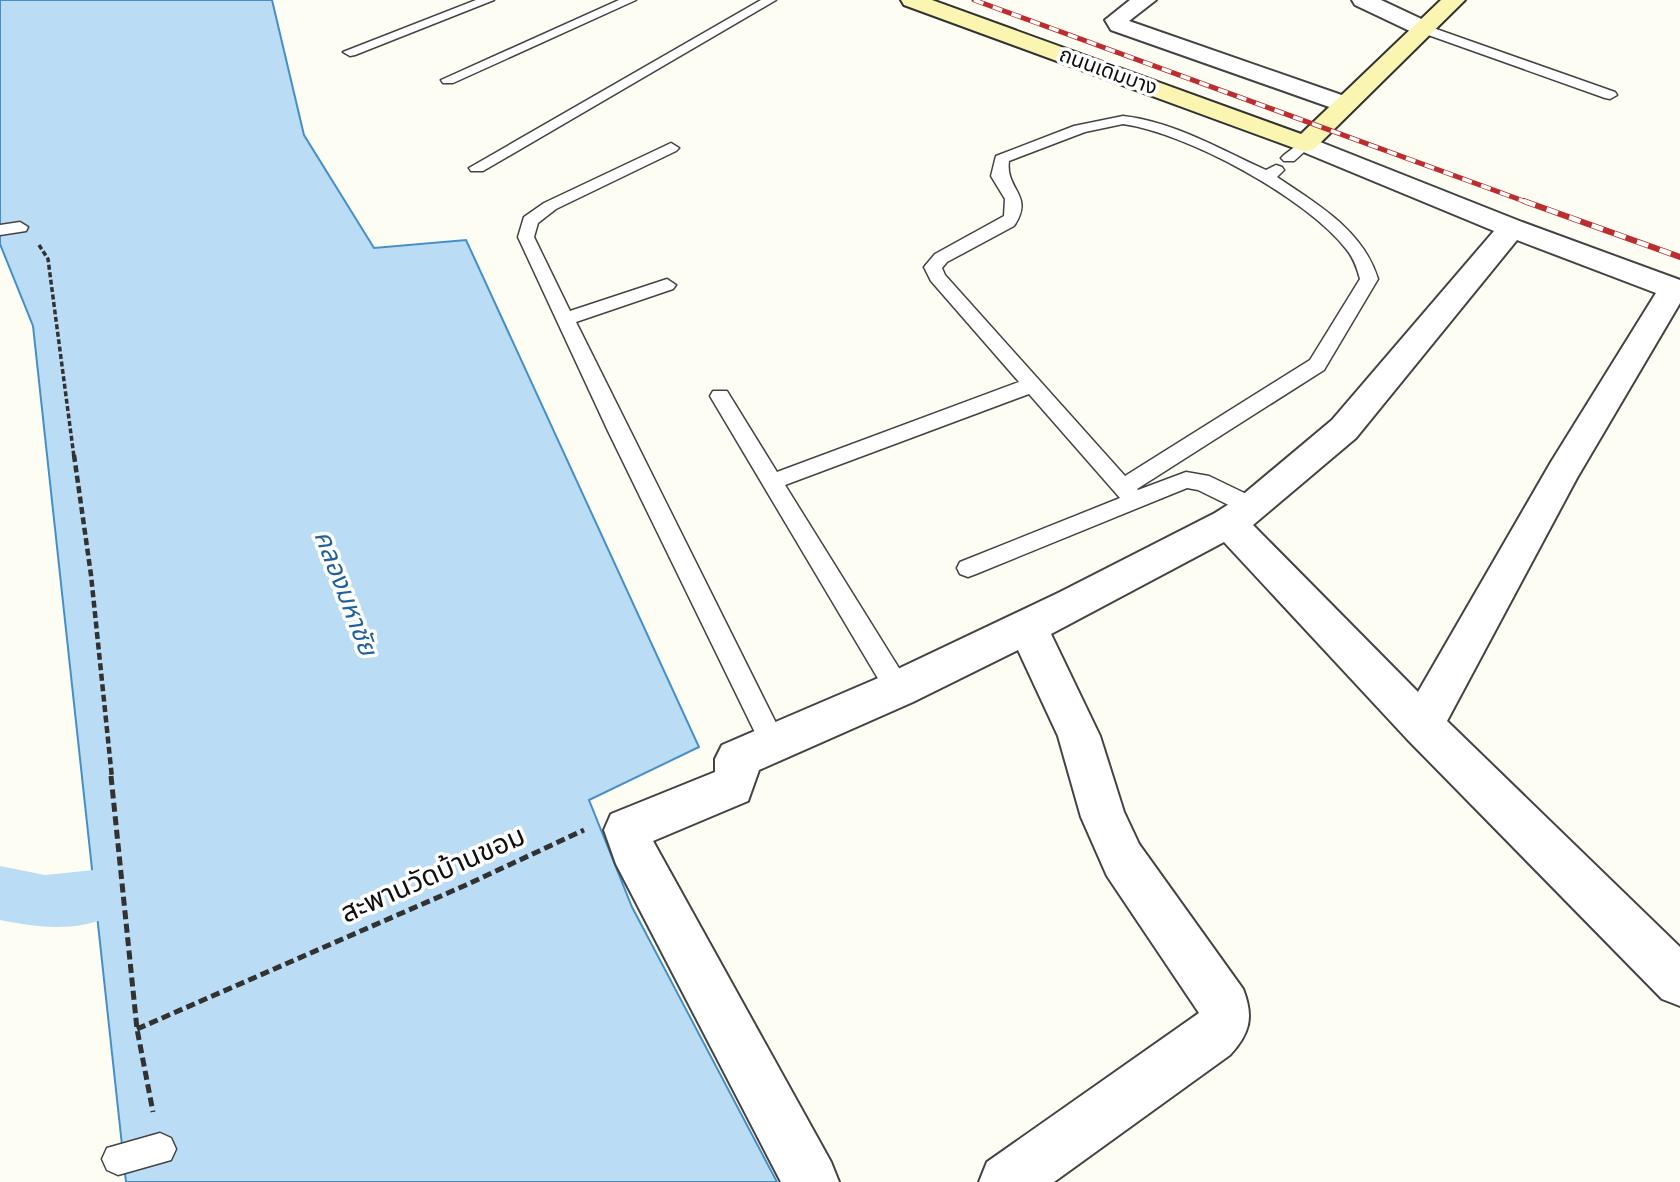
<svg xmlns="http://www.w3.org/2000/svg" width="1680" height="1182" font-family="Spectral,'Noto Sans Thai',serif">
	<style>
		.water { fill: #badcf4; stroke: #458fc7; stroke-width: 2 }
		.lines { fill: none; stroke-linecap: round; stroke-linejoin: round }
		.canal { fill: #badcf4; fill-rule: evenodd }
		.lane-casing { stroke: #434343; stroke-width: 3 }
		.street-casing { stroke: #434343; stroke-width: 4 }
		.secondary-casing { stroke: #323232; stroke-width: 4 }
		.path-far2 { stroke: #323232; stroke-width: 3.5; stroke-dasharray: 5 2.5; stroke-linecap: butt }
		.path-far1 { stroke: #323232; stroke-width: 4.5; stroke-dasharray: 7 3.5; stroke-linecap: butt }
		.path { stroke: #323232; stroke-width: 5; stroke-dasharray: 9 4.5; stroke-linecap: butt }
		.lane { fill: #fff; fill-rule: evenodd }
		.street { fill: #fff; fill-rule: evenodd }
		.secondary { fill: #fbf5b2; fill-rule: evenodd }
		.rail-far1-casing { stroke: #bb2d2f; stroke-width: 5 }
		.rail-casing { stroke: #bb2d2f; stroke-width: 6 }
		.rail-far1 { stroke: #fff; stroke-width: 3.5; stroke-dasharray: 10; stroke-linecap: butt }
		.rail { stroke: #fff; stroke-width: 4.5; stroke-dasharray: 12; stroke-linecap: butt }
		.labels { text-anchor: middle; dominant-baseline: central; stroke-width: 7; stroke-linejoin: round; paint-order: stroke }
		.far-street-label { font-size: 21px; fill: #101010; stroke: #fff }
		.water-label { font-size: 26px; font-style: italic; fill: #1e619d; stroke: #fff }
		.near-street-label { font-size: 28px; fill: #101010; stroke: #fff }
	</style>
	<rect width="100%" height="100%" fill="#fefdf4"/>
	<path class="water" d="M0,0H272L304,135L374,248L466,240L699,747L589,800L632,907L777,1182H126L33,326L0,244Z"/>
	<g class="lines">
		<path class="canal" d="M0,866L45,875L94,870L113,878L121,897L113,916C73,932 41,928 0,920Z"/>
		<defs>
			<path id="lane" d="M476,0H494L355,55L350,56L343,52Z
				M619,0H636L453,83H443L441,80Z
				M761,0H776L483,171H471L469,168Z
				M1422,24L1615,92L1617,95L1610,99L1605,98L1417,31V25Z
				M1123,116C1175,122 1219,149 1266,170L1276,165L1282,167L1284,170L1277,177C1317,204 1363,230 1378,279L1324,370L1137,489L1138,490L1186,472L1209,476L1261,501L1264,507L1261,513L1253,515L1245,513L1198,490L1187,488L976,574L968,577L960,574L957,568L960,562L1120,498L1029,394L785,485L907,681L910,689L907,697L898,700L889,697L710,396L713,391H727L777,472L1019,382L931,281L924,267L935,254L1004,216L1005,199L991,176L996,156L1074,126ZM1123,124C1187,133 1307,198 1347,250C1354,259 1357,268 1360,279L1310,360L1125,476L945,275L942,268L947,262L1014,226C1035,195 1005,190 1009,161L1085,132Z
				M1305,139L1313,144L1294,161H1284L1281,158L1284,155Z
				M671,143L679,148L676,151L556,209L538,223L534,237L570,311L667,279L676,285L673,289L576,322L782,735L786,743L782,751L773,755L764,751L608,431L518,237L524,217L544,203Z
				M20,222L28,227L26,231L0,235V225Z
				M160,1133L171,1138L176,1149L171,1160L118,1175L107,1170L102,1159L107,1148Z"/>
			<path id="street" d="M1130,0H1156L1129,21L1353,99L1356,104L1353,109L1344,111L1335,109L1111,30L1105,20Z
				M1352,0H1381L1430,23L1433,28L1430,33H1414L1355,5Z
				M1305,136L1522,222L1680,280V303L1577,478L1447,721L1680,947V1006L1662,999L1407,739L1224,542L1051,634L1100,736L1124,812L1139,844L1243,989C1254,1017 1250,1033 1230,1055L1054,1182H979L987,1162L1199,1013L1107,876L1081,817L1058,736L1018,650L913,702L759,770L748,801L653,841L831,1162L839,1182H781L616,864L604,830L611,814L715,772V759L722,745L883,676L1060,592L1215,513L1240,497L1332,420L1494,231L1296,149L1292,144L1296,139ZM1517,240L1656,293L1551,462L1418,692L1253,525L1356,438Z"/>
			<path id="secondary" d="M901,0H932L1301,134L1441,0H1465L1314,149L1305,152L904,5Z"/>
		</defs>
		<use href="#lane" class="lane-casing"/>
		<use href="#street" class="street-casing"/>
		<use href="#secondary" class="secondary-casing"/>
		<path class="path-far2" d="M39,245L48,259L74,457"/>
		<path class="path-far1" d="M74,455L91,575L112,778"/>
		<path class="path" d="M111,776L137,1029L153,1112
			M137,1029L466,885L584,830"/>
		<use href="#lane" class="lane"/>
		<use href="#street" class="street"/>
		<use href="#secondary" class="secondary"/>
		<defs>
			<path id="rail-far1" d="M974,0L1529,203"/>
			<path id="rail" d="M1524,201L1680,257"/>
		</defs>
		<use href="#rail-far1" class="rail-far1-casing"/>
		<use href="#rail" class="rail-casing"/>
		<use href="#rail-far1" class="rail-far1"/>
		<use href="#rail" class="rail"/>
	</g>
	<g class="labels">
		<g class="far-street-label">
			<text transform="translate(1108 72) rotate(20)">ถนนเดิมบาง</text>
		</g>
		<g class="water-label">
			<text transform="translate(345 593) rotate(69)">คลองมหาชัย</text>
		</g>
		<g class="near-street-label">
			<text transform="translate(433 875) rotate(-24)">สะพานวัดบ้านขอม</text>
		</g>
	</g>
</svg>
